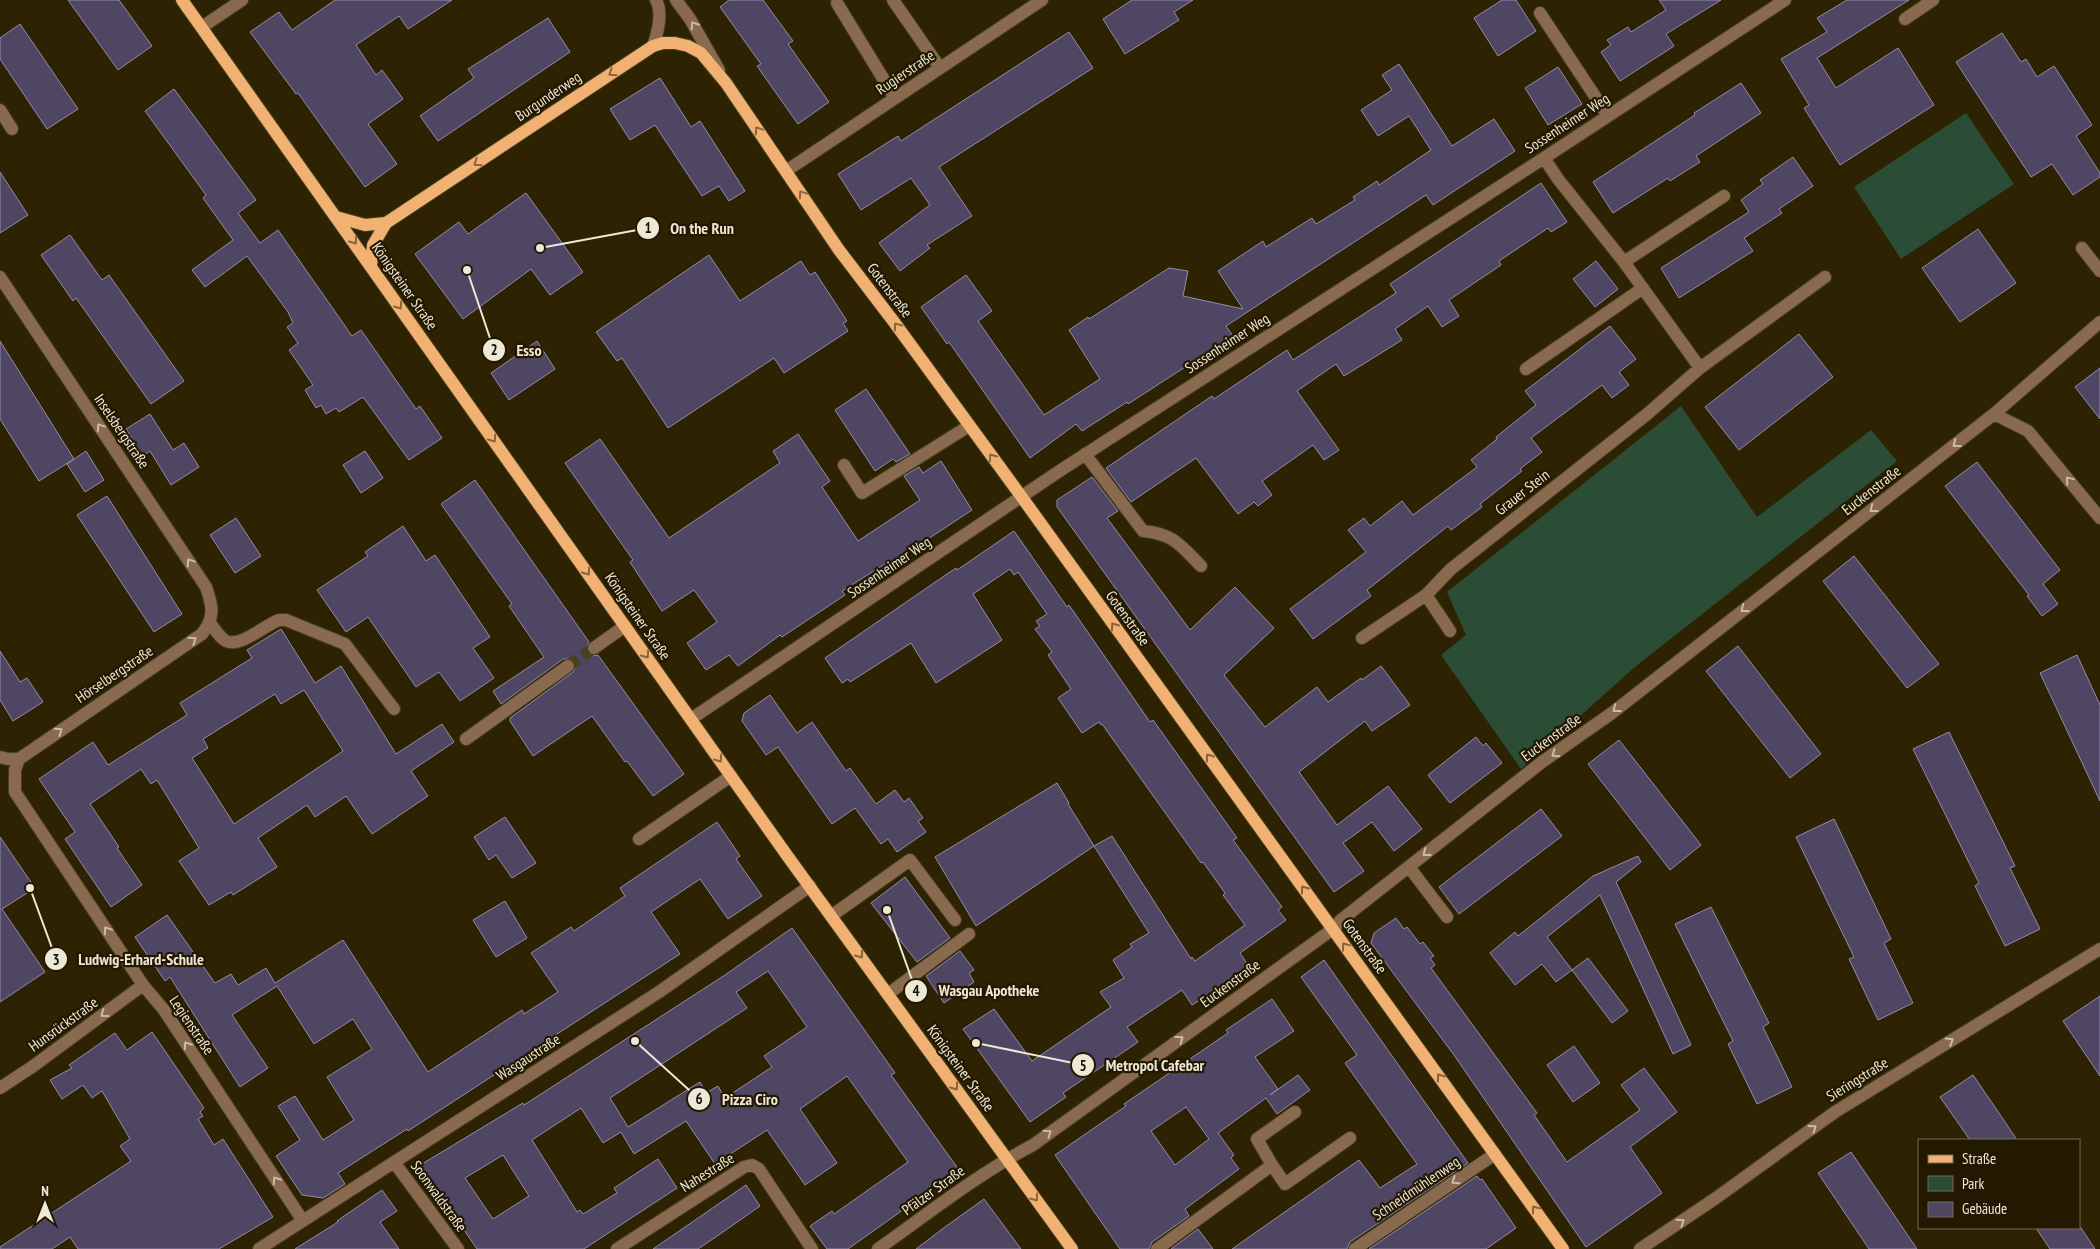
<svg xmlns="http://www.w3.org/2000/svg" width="2100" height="1249" font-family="'PT Sans Narrow',sans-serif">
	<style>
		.green { fill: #2c4d35 }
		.building { fill: #4f4664; stroke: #948bac; fill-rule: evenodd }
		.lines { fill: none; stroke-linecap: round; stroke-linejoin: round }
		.minor-tunnel { stroke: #4a4022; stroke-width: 12; stroke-dasharray: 12 6; stroke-linecap: butt }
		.minor-casing { stroke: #483e20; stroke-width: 14 }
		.major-casing { stroke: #483e20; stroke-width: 14 }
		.minor { stroke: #896a4e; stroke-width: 12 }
		.major { stroke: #f0b173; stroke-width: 12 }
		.oneway { stroke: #cbbca6 }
		.oneway2 { stroke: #8a643a }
		.labels { text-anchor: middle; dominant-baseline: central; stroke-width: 4.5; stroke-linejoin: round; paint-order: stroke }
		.street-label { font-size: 15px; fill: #eee8d6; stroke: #231800 }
		.leader { fill: none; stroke: #eee8d6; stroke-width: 2 }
		.callout-dot { fill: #eee8d6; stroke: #231800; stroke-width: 2 }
		.mark-label { font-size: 15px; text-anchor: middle; font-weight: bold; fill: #111 }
		.callout-label { font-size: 16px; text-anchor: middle; font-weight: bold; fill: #eee8d6; stroke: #231800; stroke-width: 4.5; stroke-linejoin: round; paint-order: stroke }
	</style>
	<rect width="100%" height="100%" fill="#2d2202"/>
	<path class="green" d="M1966,113L2014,184L1901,259L1854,187Z
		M1681,406L1757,517L1871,430L1897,461L1636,666L1521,769L1441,655L1466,635L1447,592Z"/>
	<path class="building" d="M68,0H119L152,46L118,70Z
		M335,0H452L408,29L399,16L356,45L376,75L382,70L403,99L368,124L397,164L365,187L298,93L296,94L250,32L279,12L292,30Z
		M729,0H763L793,41L788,44L829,102L798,124L757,66L761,64L720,7Z
		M1132,0H1193L1174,12L1179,20L1125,54L1103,19Z
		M1502,0H1516L1536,31L1498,56L1474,18Z
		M1659,0H1721L1666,34L1674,46L1620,81L1601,52L1611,45L1607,40L1628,27L1631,32L1666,10Z
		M1847,0H1909L1817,58L1836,88L1898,48L1934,105L1840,165L1804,108L1809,105L1781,59L1827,32L1817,18Z
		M548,18L570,52L438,141L420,116L474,78L468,69Z
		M20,24L78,109L47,129L0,59V38Z
		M1069,32L1093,68L939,167L972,216L927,245L930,248L900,271L879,243L930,205L911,178L861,210L838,174L898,136L901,141Z
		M2002,33L2021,62L2026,59L2037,77L2054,66L2092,125L2076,136L2100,173V177L2073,195L2052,164L2031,177L1956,62Z
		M1399,64L1452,146L1494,119L1515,151L1433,205L1426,195L1226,326L1233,336L1128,404L1127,402L1082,431L1076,424L1030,458L949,342L947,344L921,307L966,275L992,311L978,321L1044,415L1100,379L1069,330L1088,317L1089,319L1169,268L1188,271L1183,296L1243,309L1218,271L1263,241L1266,247L1312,218L1316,224L1355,200L1353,197L1377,181L1379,185L1431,150L1409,116L1378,136L1361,110L1392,90L1382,75Z
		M1558,67L1582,104L1548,125L1525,88Z
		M660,78L691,127L700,121L745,191L729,201L719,186L702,196L655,125L630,140L610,109Z
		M1741,83L1761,113L1696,156L1700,162L1670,181L1668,178L1613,213L1593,182L1695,115L1694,113Z
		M174,89L256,200L238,213L260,243L278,230L352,336L361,330L416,409L420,406L442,438L409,460L363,397L339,412L336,408L326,414L321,405L316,408L305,390L313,385L289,350L298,343L287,327L293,323L288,312L247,256L205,287L192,270L233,240L203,198L206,195L145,111Z
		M1793,157L1813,186L1779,209L1782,213L1744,238L1753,251L1679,298L1661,268L1749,212L1741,200L1763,184L1760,180Z
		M0,172L28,215L0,233Z
		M1541,183L1567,222L1551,232L1548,228L1499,261L1501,265L1449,300L1459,316L1442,327L1428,306L1395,329L1402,340L1344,376L1336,364L1297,391L1339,450L1324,460L1313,445L1262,481L1272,495L1258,506L1254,502L1238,514L1196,458L1131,502L1106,468L1212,396L1214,399L1287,350L1293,360L1396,293L1390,284Z
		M526,193L583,272L550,295L531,269L463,319L415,254L459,222L468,234Z
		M1978,229L2016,283L1960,322L1922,268Z
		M70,235L102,280L109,275L184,381L151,404L76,298L73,301L41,255Z
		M709,255L740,301L801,261L810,275L815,272L847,321L843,323L848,331L784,373L774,358L668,428L622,358L617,361L596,332Z
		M1596,261L1618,289L1595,307L1573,279Z
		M1610,326L1636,359L1619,372L1629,385L1612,398L1602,385L1531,438L1542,452L1520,469L1522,471L1480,504L1482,507L1451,530L1448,526L1367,590L1371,596L1313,639L1290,609L1366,552L1348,530L1364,518L1370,526L1402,501L1413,515L1477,467L1471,460L1497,439L1496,437L1536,405L1525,391Z
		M1799,334L1833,377L1739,450L1705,407Z
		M0,341L74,459L39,481L0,419Z
		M537,341L555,369L509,400L491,373Z
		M2100,368V419L2075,387Z
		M866,389L910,454L896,462L893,459L875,471L835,410Z
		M150,414L173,450L184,443L199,467L171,485L150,451L143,456L126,429Z
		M798,434L830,481L822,487L858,541L920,500L904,476L919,467L923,473L941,461L972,510L887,566L885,564L842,591L845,595L782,637L780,635L738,666L729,655L706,670L687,643L717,622L694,590L662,611L630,562L633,560L565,463L600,439L669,538L780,463L773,451Z
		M86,451L104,480L85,492L67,464Z
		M365,451L383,478L361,493L343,465Z
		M1977,462L2060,570L2043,584L2058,604L2042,616L2027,596L2029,595L1945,486Z
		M1092,477L1118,511L1107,518L1190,630L1235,587L1274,628L1224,675L1265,727L1317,687L1328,702L1361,678L1362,680L1381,666L1410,705L1372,731L1365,721L1299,772L1337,825L1388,786L1422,829L1394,851L1372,822L1343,843L1364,871L1334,892L1057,507V500Z
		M475,480L589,642L586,648L587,652L591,656L598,655L684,774L653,796L627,761L625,762L592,716L533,756L510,721V718L573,672L576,666L572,659H563L501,704L493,691L544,657L509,606L512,604L441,504Z
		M107,496L182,614L154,632L77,515Z
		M236,518L261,556L235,573L210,535Z
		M403,526L426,561L435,555L490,637L473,648L494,678L460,701L439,672L416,687L368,617L346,632L317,590L368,556L365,552Z
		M1014,531L1067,607L1069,605L1150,722L1153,720L1237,838L1233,840L1282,907L1278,910L1286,920L1240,953L1249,967L1223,985L1192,1005L1182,990L1127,1027L1138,1042L1063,1093L1066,1097L1030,1122L963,1029L994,1009L1032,1061L1111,1007L1100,992L1124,978L1113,960L1132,947L1130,944L1149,933L1094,846L1112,836L1191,959L1192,957L1195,961L1245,925L1223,895L1225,893L1203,862L1201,863L1102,724L1101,725L1099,722L1082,733L1058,698L1071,689L1048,655L1052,652L1035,629L1040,626L1036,621L1047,614L1018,572L1014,575L1010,569L973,594L1002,640L936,683L911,643L850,682L848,679L842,683L825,658L931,585L956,568L957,570Z
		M1854,556L1939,664L1907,688L1823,581Z
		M281,629L315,683L341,666L396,754L442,724L454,742L411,771L428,796L372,834L346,796L315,817L307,805L258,838L277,867L233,895L231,892L209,905L179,861L199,848L157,780L151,784L141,769L90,804L119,847L117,848L142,885L111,907L65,839L75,832L39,779L93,742L108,765L187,715L180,703L252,658L247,650ZM304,690L343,751L234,824L192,758L208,748L203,739L275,694L281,704Z
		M1738,646L1821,754L1790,778L1706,671Z
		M0,651L20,682L27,678L43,702L13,721L0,700Z
		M2077,655L2100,705V801L2040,673Z
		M770,695L797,733L812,722L846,771L850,768L876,804L895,790L904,802L909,798L923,818L918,821L926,832L897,852L888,839L881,844L855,808L832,824L778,747L766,755L742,721L744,713Z
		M1949,732L2015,866L2010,868L2040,929L2005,946L1975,886L1979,883L1913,749Z
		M1476,737L1483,746L1486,743L1502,763L1450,803L1428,775Z
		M1619,740L1701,845L1670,870L1588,764Z
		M1057,783L1069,803L1068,804L1094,846L976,926L935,857Z
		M1541,809L1562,836L1459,914L1439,887Z
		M505,817L536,863L512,878L496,855L489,860L474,837Z
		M1834,819L1891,939L1884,943L1913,1003L1878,1020L1849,959L1854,957L1796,837Z
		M717,822L740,856L736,859L762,896L728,919L700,879L651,912L680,954L408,1131L407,1129L338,1173L345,1184L323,1198L302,1195L276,1156L300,1140L278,1106L295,1096L323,1140L354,1120L327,1077L372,1049L353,1019L314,1044L277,986L232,1015L268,1068L240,1087L170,977L165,981L135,937L167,915L215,983L231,974L238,985L266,968L275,983L343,940L428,1072L522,1010L524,1014L558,992L531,953L571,927L574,931L625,896L620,888Z
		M0,837L35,888L2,909L45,972L0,1002Z
		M1638,856L1641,862L1616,882L1691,1045L1673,1054L1600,895L1547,937L1572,970L1556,982L1542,964L1515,985L1490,953L1515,932L1518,936L1593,876Z
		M905,877L950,938L917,962L871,903Z
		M505,901L527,938L496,957L473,920Z
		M1711,907L1769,1023L1763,1027L1792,1087L1757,1104L1728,1044L1733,1041L1675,924Z
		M1396,918L1404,929L1407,927L1420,944L1423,942L1434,956L1430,958L1435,965L1431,968L1537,1113L1534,1115L1567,1162L1640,1110L1621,1085L1644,1068L1677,1112L1630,1147L1662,1193L1586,1247L1454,1055L1371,943L1374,933Z
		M792,928L895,1073L891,1075L959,1170L848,1249H827L810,1226L832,1211L834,1214L908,1162L847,1076L800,1109L837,1163L805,1185L767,1130L715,1164L686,1121L634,1154L621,1132L603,1143L581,1108L532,1140L577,1212L580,1210L583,1214L617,1193L614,1188L658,1159L677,1188L584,1249H477L439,1193L436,1196L417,1167L523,1103L524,1105L725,975ZM768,971L807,1027L764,1056L772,1067L725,1098L718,1086L706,1093L700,1082L628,1127L610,1098L747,1008L736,992ZM503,1155L529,1196L493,1219L465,1178Z
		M960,951L974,970L969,973L974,982L944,1003L926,976Z
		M1588,958L1628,1011L1612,1023L1572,970Z
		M1324,960L1468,1163L1350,1242L1347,1249H1232L1359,1160L1380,1188L1417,1164L1345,1063L1357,1055L1301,977Z
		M2100,996V1076L2063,1021Z
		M1272,999L1294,1031L1255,1057L1278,1089L1270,1095L1298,1075L1310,1090L1277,1114L1266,1098L1218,1133L1234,1155L1231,1158L1239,1169L1185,1209L1189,1216L1152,1242L1149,1249H1120L1055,1155L1126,1106L1124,1104L1228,1033L1226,1030ZM1186,1107L1209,1139L1175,1165L1151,1131Z
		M152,1032L204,1108L200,1112L203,1116L198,1119L214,1145L223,1139L273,1217L219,1249H78L70,1237L52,1249H0V1247L131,1161L120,1146L130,1139L102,1091L92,1098L83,1085L62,1099L50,1080L72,1068L69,1065L115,1033L127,1050Z
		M1574,1046L1600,1083L1573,1102L1547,1065Z
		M1973,1075L2003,1119L2017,1140H1970L1940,1097Z
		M1851,1152L1890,1209L1917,1249H1869L1818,1173Z
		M1477,1176L1480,1180L1482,1179L1516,1228L1486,1249H1369Z
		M746,1185L760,1206L723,1232L698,1249H653Z
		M382,1190L397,1211L380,1222L399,1249H295L338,1222L337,1221Z
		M984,1199L1021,1249H916L945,1227Z
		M2036,1228H2081L2095,1249H2050Z
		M1198,1229L1213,1249H1171Z"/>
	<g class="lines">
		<path class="minor-tunnel" d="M568,666L594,648"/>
		<defs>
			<path id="minor" d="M676,0L690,19L719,70
				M893,0L940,68
				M837,3L895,98
				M1540,13L1608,116
				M1905,19L1933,0
				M202,27L242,0
				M653,46C658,32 663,13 656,0
				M0,110L12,129
				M1544,158L1558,179L1624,262L1700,368
				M786,171L1042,0
				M2082,248L2100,271
				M1624,262L1724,196
				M0,277L206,587C213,607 215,617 202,634L19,759
				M1526,369L1643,288
				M1994,414L2028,431L2100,518
				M1085,454L1143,531C1174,534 1180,545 1201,566
				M844,465L862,493L969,426
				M1426,595L1450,631
				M210,623C215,629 219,637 226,641C240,648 265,625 279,620H286L345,644L394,709
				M1362,638L1426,595L1451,569L1646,415L1700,368L1825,277
				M594,648L625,626
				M691,719L1061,470L1544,158L1785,0
				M466,739L568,666
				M0,757L8,759H19
				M19,759L15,770V792L143,985L164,1010L303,1221
				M639,839L731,776
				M1409,867L1447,917
				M831,916L910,860L955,920
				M888,994L969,934
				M0,1088L32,1067L143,985
				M394,1162L458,1249
				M1272,1165L1285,1184L1350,1138
				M259,1249L659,992L810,886
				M617,1249L744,1167L752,1165L759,1169L812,1249
				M878,1249C929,1213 978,1174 1033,1145L1333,929L1341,920L1542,762L1612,713L1994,414L2100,322
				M1157,1249L1272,1165L1257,1139L1295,1112
				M1355,1249L1495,1154
				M1640,1249L1716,1198L1835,1112L2100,949"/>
			<path id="major" d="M182,0L786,854L1072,1249
				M336,217L365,225L386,223
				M371,266L373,245L386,223L653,46L663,43H675L688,46L701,53L726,83L839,250L894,322L1021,496L1563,1249"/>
		</defs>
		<use href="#minor" class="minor-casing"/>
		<use href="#major" class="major-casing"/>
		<use href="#minor" class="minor"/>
		<use href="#major" class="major"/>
	</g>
	<defs><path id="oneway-chevron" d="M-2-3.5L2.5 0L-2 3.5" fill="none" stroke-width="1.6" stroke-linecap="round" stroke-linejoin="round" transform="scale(1.25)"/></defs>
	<g class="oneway">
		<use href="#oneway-chevron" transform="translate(694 25) rotate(-122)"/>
		<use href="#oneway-chevron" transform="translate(100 427) rotate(-124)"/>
		<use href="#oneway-chevron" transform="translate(1956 444) rotate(142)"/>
		<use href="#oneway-chevron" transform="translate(2069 480) rotate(-130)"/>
		<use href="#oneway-chevron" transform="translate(1873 509) rotate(142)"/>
		<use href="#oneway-chevron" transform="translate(190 562) rotate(-124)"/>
		<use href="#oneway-chevron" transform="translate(1744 609) rotate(142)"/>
		<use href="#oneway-chevron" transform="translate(193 640) rotate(-34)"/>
		<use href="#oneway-chevron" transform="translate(1616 709) rotate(142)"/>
		<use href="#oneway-chevron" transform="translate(59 731) rotate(-34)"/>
		<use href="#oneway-chevron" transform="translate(1555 754) rotate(145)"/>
		<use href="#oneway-chevron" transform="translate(1426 853) rotate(142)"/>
		<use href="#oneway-chevron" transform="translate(107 930) rotate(-124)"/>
		<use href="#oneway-chevron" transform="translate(104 1014) rotate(144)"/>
		<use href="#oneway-chevron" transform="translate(1180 1039) rotate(-36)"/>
		<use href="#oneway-chevron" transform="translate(1950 1041) rotate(-32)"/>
		<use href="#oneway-chevron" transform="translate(187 1045) rotate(-123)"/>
		<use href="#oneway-chevron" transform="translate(1813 1128) rotate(-36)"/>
		<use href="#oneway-chevron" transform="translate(1048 1133) rotate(-35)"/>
		<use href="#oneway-chevron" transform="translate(276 1180) rotate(-123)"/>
		<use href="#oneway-chevron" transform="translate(1455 1181) rotate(146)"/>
		<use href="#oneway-chevron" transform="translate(1681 1222) rotate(-34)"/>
	</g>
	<g class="oneway2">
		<use href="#oneway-chevron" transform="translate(612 73) rotate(146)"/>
		<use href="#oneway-chevron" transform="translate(758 130) rotate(-124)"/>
		<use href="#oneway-chevron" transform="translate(477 163) rotate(146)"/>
		<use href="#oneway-chevron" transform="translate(802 194) rotate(-124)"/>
		<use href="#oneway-chevron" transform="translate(354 241) rotate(55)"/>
		<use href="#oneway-chevron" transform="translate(399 306) rotate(55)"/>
		<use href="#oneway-chevron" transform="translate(897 326) rotate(-126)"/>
		<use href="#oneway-chevron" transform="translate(493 439) rotate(55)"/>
		<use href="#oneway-chevron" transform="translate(992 457) rotate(-126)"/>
		<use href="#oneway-chevron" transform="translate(587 572) rotate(55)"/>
		<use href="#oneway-chevron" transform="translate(1114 626) rotate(-126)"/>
		<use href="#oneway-chevron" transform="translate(646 655) rotate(55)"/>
		<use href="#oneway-chevron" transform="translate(1209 757) rotate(-126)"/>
		<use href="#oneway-chevron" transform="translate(719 759) rotate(55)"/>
		<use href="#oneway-chevron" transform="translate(1304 889) rotate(-126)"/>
		<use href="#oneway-chevron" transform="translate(1345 946) rotate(-127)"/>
		<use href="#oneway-chevron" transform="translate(860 955) rotate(54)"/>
		<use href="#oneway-chevron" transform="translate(1440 1077) rotate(-126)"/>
		<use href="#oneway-chevron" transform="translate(955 1087) rotate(54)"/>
		<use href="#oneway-chevron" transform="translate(1035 1198) rotate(54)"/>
		<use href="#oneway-chevron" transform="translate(1535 1209) rotate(-126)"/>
	</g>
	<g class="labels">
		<g class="street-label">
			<text transform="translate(905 72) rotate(-34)">Rugierstraße</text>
			<text transform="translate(548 96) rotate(-34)">Burgunderweg</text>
			<text transform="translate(1567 123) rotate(-33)">Sossenheimer Weg</text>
			<text transform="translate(405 286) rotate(55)">Königsteiner Straße</text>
			<text transform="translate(890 290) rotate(53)">Gotenstraße</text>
			<text transform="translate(1227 343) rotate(-33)">Sossenheimer Weg</text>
			<text transform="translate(122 431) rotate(56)">Inselsbergstraße</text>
			<text transform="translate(1871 490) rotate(-38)">Euckenstraße</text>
			<text transform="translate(1522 492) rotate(-38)">Grauer Stein</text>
			<text transform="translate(889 567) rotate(-34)">Sossenheimer Weg</text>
			<text transform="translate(638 616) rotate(55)">Königsteiner Straße</text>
			<text transform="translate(1128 618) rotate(54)">Gotenstraße</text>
			<text transform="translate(114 674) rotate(-34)">Hörselbergstraße</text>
			<text transform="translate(1551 737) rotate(-36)">Euckenstraße</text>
			<text transform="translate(1365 946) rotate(54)">Gotenstraße</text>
			<text transform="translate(1230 983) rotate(-36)">Euckenstraße</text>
			<text transform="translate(63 1024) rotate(-36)">Hunsrückstraße</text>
			<text transform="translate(192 1025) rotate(56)">Legienstraße</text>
			<text transform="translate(528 1057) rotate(-33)">Wasgaustraße</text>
			<text transform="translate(961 1068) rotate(54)">Königsteiner Straße</text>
			<text transform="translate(1857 1079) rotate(-32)">Sieringstraße</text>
			<text transform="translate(707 1172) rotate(-32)">Nahestraße</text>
			<text transform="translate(1416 1188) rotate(-34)">Schneidmühlenweg</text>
			<text transform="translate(933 1190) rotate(-36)">Pfälzer Straße</text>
			<text transform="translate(439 1196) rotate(54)">Soonwaldstraße</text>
		</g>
	</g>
	<path class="leader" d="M540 248L648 228M467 270L494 350M30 888L56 959M887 910L916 991M976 1043L1083 1065M635 1041L699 1099"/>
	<g class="callout-dot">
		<circle cx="540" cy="248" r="5"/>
		<circle cx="467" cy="270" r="5"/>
		<circle cx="30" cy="888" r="5"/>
		<circle cx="887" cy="910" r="5"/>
		<circle cx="976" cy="1043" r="5"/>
		<circle cx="635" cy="1041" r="5"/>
		<circle cx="648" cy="228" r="12"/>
		<circle cx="494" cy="350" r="12"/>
		<circle cx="56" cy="959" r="12"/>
		<circle cx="916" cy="991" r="12"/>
		<circle cx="1083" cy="1065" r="12"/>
		<circle cx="699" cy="1099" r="12"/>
	</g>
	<g class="mark-label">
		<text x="648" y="233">1</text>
		<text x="494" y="355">2</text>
		<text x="56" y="965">3</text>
		<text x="916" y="996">4</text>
		<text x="1083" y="1071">5</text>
		<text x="699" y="1104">6</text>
	</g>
	<g class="callout-label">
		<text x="702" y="234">On the Run</text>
		<text x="529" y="356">Esso</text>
		<text x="141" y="965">Ludwig-Erhard-Schule</text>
		<text x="989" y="996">Wasgau Apotheke</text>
		<text x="1155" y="1071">Metropol Cafebar</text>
		<text x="750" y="1105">Pizza Ciro</text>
	</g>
	<rect x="1918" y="1139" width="162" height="90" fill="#231800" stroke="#746b56"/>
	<rect x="1928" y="1155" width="25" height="8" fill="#f0b173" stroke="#746b56"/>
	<text x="1962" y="1164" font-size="15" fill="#eee8d6">Straße</text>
	<rect x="1928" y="1176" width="25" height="15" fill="#2c4d35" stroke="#746b56"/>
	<text x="1962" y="1189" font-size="15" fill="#eee8d6">Park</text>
	<rect x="1928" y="1202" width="25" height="15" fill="#4f4664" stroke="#746b56"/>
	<text x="1962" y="1214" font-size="15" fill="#eee8d6">Gebäude</text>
	<g transform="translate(45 1204)" stroke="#231800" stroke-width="4" paint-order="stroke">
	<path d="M0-4L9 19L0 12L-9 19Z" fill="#eee8d6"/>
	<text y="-8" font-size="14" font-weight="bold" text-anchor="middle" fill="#eee8d6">N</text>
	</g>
</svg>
